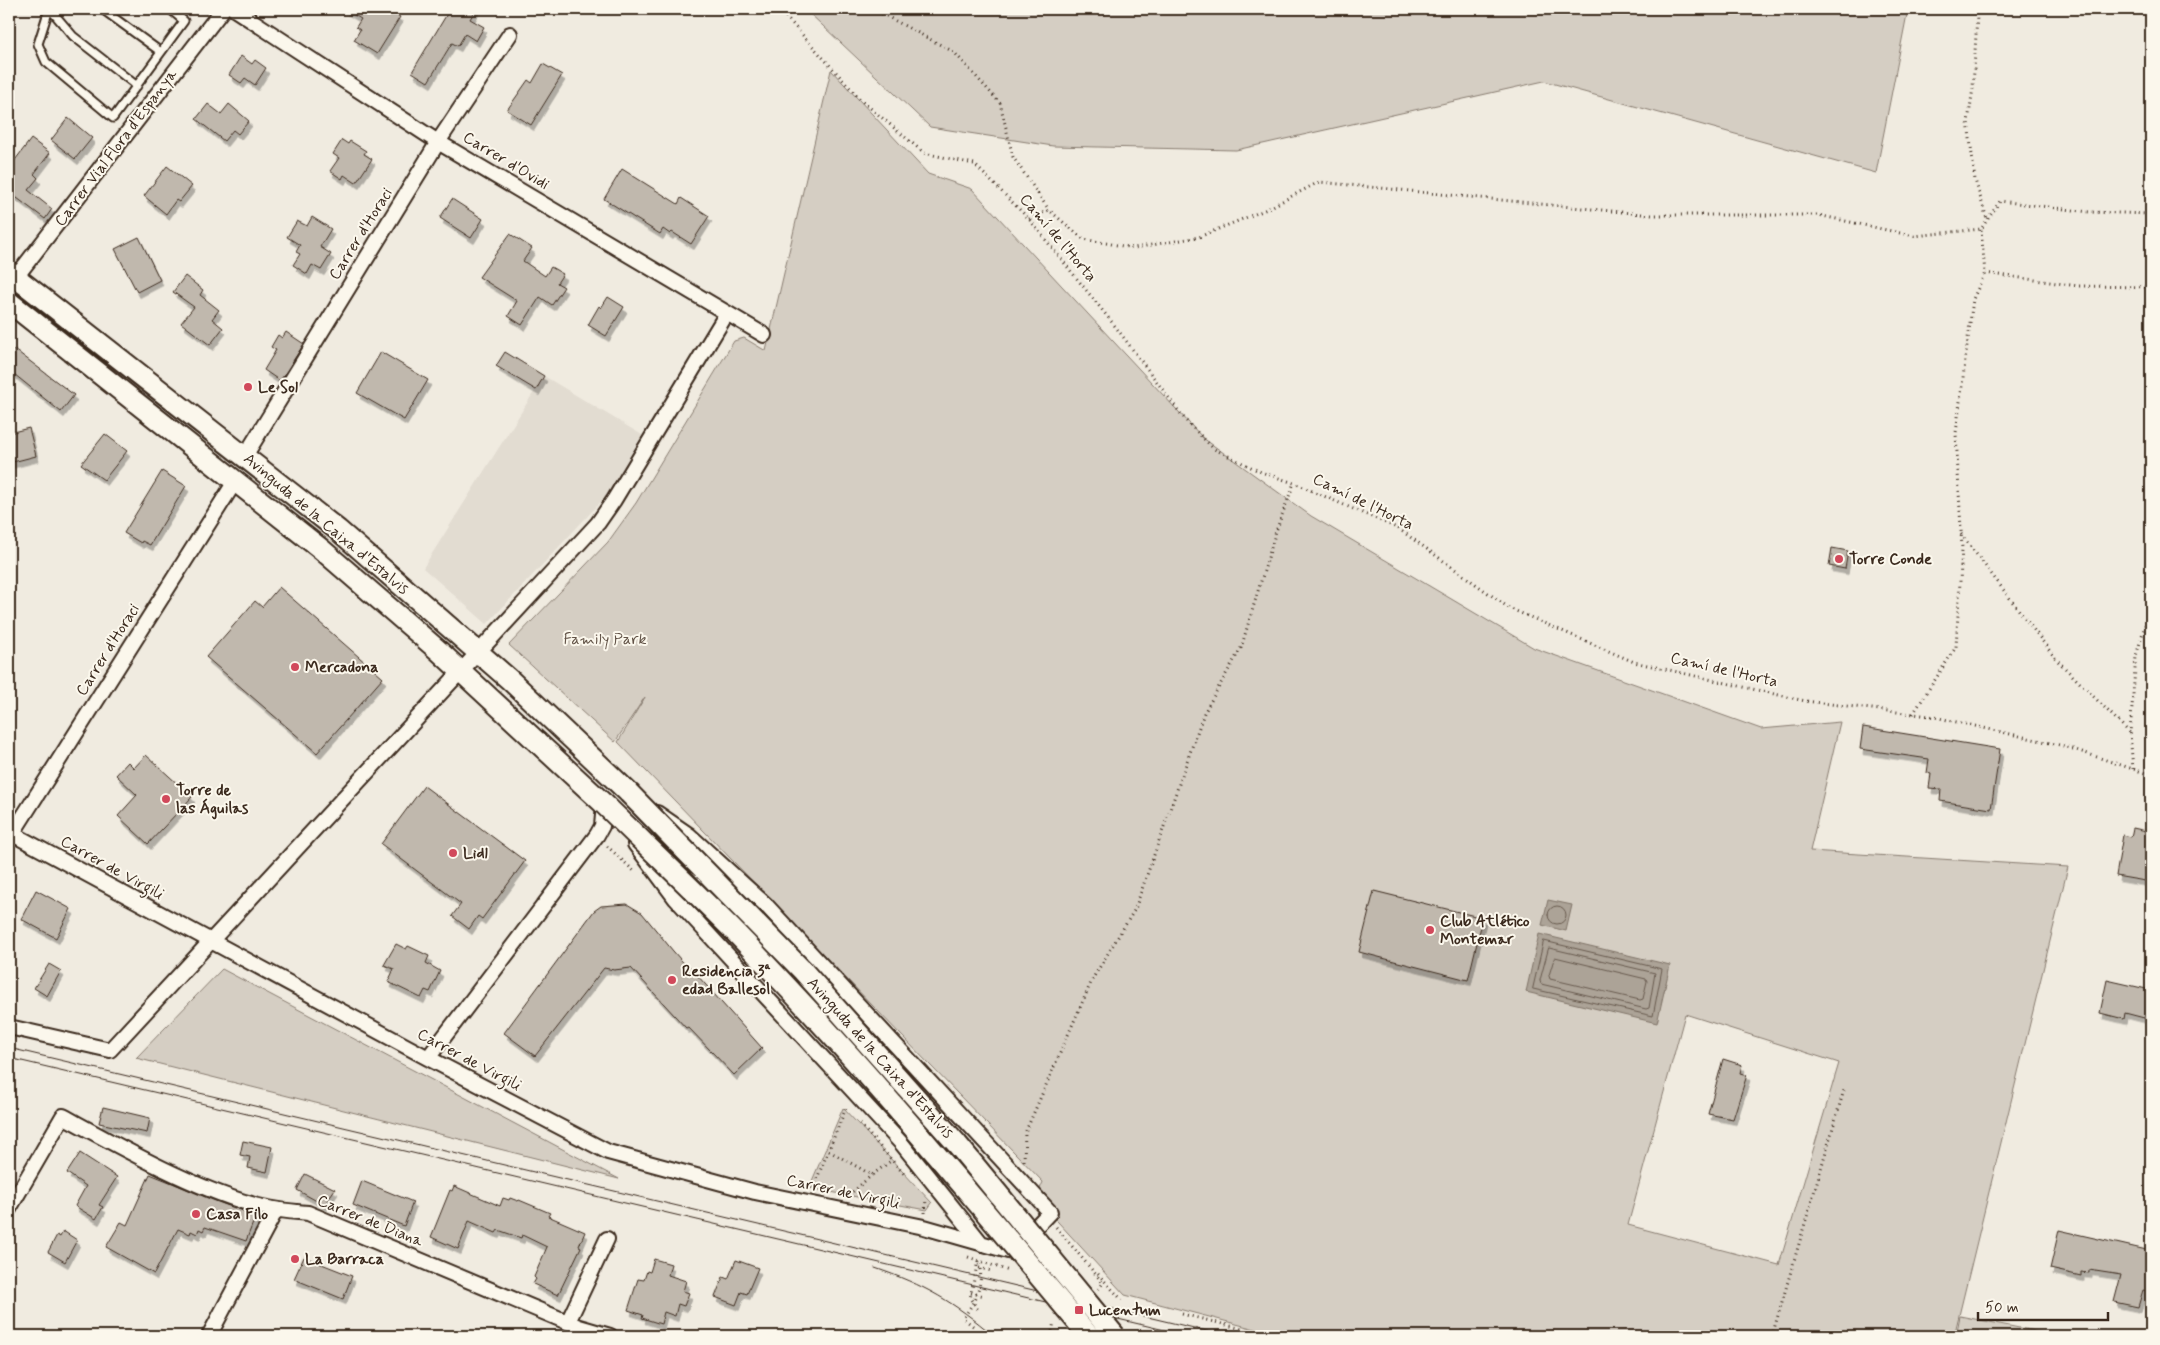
<svg xmlns="http://www.w3.org/2000/svg" width="2160" height="1345" font-family="Mynerve,sans-serif">
	<style>
		.built { fill: #e2dcd1 }
		.green { fill: #d5cec3; stroke: #887c70; fill-rule: evenodd }
		.water { fill: #aca397; stroke: #7f7367 }
		.lines { fill: none; stroke-linecap: round; stroke-linejoin: round }
		.shore { stroke: #685a4e; stroke-width: 1 }
		.building { fill: #c0b8ad; stroke: #3b2a1e; filter: url(#shadow) }
		.lane-casing { stroke: #3b2a1e; stroke-width: 11 }
		.street-casing { stroke: #3b2a1e; stroke-width: 18 }
		.secondary-casing { stroke: #3b2a1e; stroke-width: 24 }
		.path { stroke: #3b2a1e; stroke-width: 3; stroke-dasharray: 1 4; stroke-linecap: butt }
		.lane { stroke: #fbf7ec; stroke-width: 7 }
		.street { stroke: #fbf7ec; stroke-width: 14 }
		.secondary { stroke: #fbf7ec; stroke-width: 20 }
		.tram { stroke: #3b2a1e; stroke-width: 1 }
		.secondary-bridge-casing { stroke: #3b2a1e; stroke-width: 24; stroke-linecap: butt }
		.secondary-bridge { stroke: #fbf7ec; stroke-width: 20 }
		.poi-dot { fill: #d1495b; stroke: #fbf7ec; stroke-width: 2 }
		.labels { text-anchor: middle; dominant-baseline: central; stroke-width: 4; stroke-linejoin: round; paint-order: stroke }
		.street-label { font-size: 16px; fill: #3b2a1e; stroke: #fbf7ec }
		.poi-label { font-size: 16px; font-weight: bold; fill: #3b2a1e; stroke: #fbf7ec; text-anchor: start }
		.park-label { font-size: 16px; fill: #625347; stroke: #fbf7ec }
	</style>
	<defs>
		<filter id="shadow"><feDropShadow dx="3" dy="5.5" stdDeviation="0" flood-color="#0004"/></filter>
	</defs>
	<rect width="100%" height="100%" fill="#f0ebe0"/>
	<filter id="ink" filterUnits="userSpaceOnUse"><feTurbulence type="fractalNoise" baseFrequency=".02" numOctaves="2"/><feDisplacementMap in="SourceGraphic" scale="10" xChannelSelector="R" yChannelSelector="G"/><feConvolveMatrix kernelMatrix="1 2 1 2 8 2 1 2 1" color-interpolation-filters="sRGB"/></filter>
	<g filter="url(#ink)">
		<path class="built" d="M544,376L642,435L609,493L487,624L423,568Z"/>
		<path class="green" d="M805,9H1908L1876,173L1544,81L1236,150L1053,146L930,127Z
			M831,70L928,174L972,189L1203,438L1311,516L1534,648L1761,729L1840,722L1810,851L2068,867L1954,1336H1282L1125,1295L1036,1198L1043,1182L618,742L645,697L615,742L509,645L608,542L636,503L734,341L744,338L766,351ZM1685,1014L1839,1063L1779,1265L1628,1225Z
			M222,969L619,1179L136,1058Z
			M843,1108L932,1203L927,1210L809,1188Z
			M1960,1316L2044,1333L2043,1336H1956Z"/>
		<path class="water" d="M1548,900L1572,905L1566,931L1542,925Z
			M1539,934L1670,965L1657,1023L1526,992Z"/>
		<g class="lines">
			<path class="shore" d="M1548 915a9 9 0 1 1 18 0a9 9 0 1 1-18 0Z
				M1544,941L1662,969L1653,1016L1533,989Z
				M1549,948L1655,973L1649,1008L1646,1009L1541,984L1540,981Z
				M1555,957L1646,979L1647,981L1643,999L1640,1000L1550,979L1549,976Z"/>
		</g>
		<path class="building" d="M344,9H387L400,17L377,54L354,40L360,30L356,27L361,19Z
			M450,9H476L470,19L484,27L476,41L465,34L458,46L452,43L428,82L412,72Z
			M241,56L252,64L255,60L266,68L255,85L245,78L241,83L229,75Z
			M543,64L562,75L531,125L507,110L528,80L532,83Z
			M208,104L221,114L229,104L249,121L238,134L233,130L224,141L196,119Z
			M68,118L92,138L75,159L51,140Z
			M31,139L50,153L34,174L38,178L28,190L52,209L45,219L9,192V168Z
			M342,140L348,144L350,141L366,151L364,154L372,159L356,183L344,175L342,179L330,171L339,158L333,154Z
			M167,166L192,186L179,202L176,200L166,214L144,196Z
			M622,169L678,204L681,198L709,216L691,244L672,232L670,234L663,229L660,234L604,199Z
			M452,199L483,219L471,238L440,218Z
			M312,217L331,229L320,247L331,254L321,270L312,265L307,274L293,265L300,254L296,252L300,245L287,237L297,221L307,226Z
			M510,234L532,248L523,261L545,276L551,267L563,274L557,283L564,287L552,305L540,297L522,325L508,316L517,301L479,277Z
			M139,237L160,280L137,292L115,249Z
			M185,276L203,290L200,295L219,310L212,319L223,328L210,345L181,323L194,307L173,292Z
			M608,297L624,307L606,336L588,325L599,306L601,308Z
			M286,332L304,344L280,381L264,370L276,350L271,347L278,335L282,338Z
			M14,349L74,395L61,412L9,370V356Z
			M381,352L428,380L404,420L357,393Z
			M505,352L544,376L536,390L496,366Z
			M29,428L36,456L9,463V433Z
			M105,434L127,451L104,480L81,464Z
			M162,471L186,486L150,545L142,541L141,543L124,533Z
			M1832,548L1848,551L1845,569L1829,566Z
			M279,587L383,678L317,753L206,657L255,601L262,607Z
			M1863,727L2000,749L1991,809L1940,801L1941,789L1929,788L1931,774L1927,773L1929,759L1860,749Z
			M146,755L192,797L148,844L118,816L137,795L116,775L128,762L134,768Z
			M424,786L525,861L482,919L478,916L469,929L452,916L461,904L381,844Z
			M2133,828L2151,832V882L2116,876L2123,835L2131,837Z
			M36,890L71,909L56,938L21,919Z
			M1374,891L1483,918L1468,980L1359,952Z
			M627,904L642,913L673,951L688,968L689,966L762,1048L734,1075L688,1027L686,1028L631,968L614,970L604,968L535,1056L504,1033L594,911L601,906Z
			M396,944L406,949L408,946L429,956L426,963L440,971L430,992L425,990L421,998L388,982L394,969L384,965Z
			M49,964L61,971L47,996L34,988Z
			M2107,980L2151,990V1006L2148,1019L2125,1013L2124,1019L2100,1013Z
			M1723,1059L1742,1065L1740,1073L1747,1075L1733,1119L1708,1114Z
			M103,1107L150,1118L147,1133L99,1123Z
			M243,1141L272,1147L267,1172L248,1168L250,1157L240,1155Z
			M80,1153L117,1177L99,1205L103,1207L96,1219L75,1206L86,1186L67,1173Z
			M150,1174L224,1204L256,1215L246,1241L205,1227L203,1231L199,1229L197,1234L191,1231L190,1234L178,1229L154,1274L106,1247L121,1222L127,1225Z
			M305,1174L335,1189L324,1205L297,1190Z
			M362,1181L413,1202L404,1226L353,1205Z
			M454,1186L500,1206L503,1198L509,1200L510,1198L518,1201L519,1200L550,1213L548,1216L585,1232L579,1246L581,1247L558,1295L533,1284L536,1279L534,1277L547,1247L522,1235L521,1238L498,1230L496,1233L469,1221L458,1249L431,1237L450,1190L452,1191Z
			M2059,1230L2151,1251V1292L2143,1290L2138,1307L2114,1302L2121,1275L2089,1270V1273L2081,1272V1276L2050,1269Z
			M63,1231L77,1240L65,1262L48,1252L57,1235L60,1237Z
			M304,1257L352,1276L343,1299L294,1279Z
			M654,1259L671,1264L668,1275L686,1281L683,1291L689,1293L684,1306L678,1304L675,1316L664,1312L661,1324L642,1318L643,1315L628,1310L638,1279L644,1280L647,1271L650,1272Z
			M736,1260L758,1268L747,1294L741,1292L736,1305L715,1297L723,1277L728,1279Z"/>
		<g class="lines">
			<defs>
				<path id="lane" d="M49,9L38,44L46,62L113,118L184,21L170,9
					M50,9L73,36L137,86
					M102,9L161,52"/>
				<path id="street" d="M234,9L438,142L764,335
					M16,277L223,9
					M245,456L438,142L510,34
					M9,832L428,1058L608,1152L755,1192L924,1227L1012,1252L1050,1212L766,905L689,835L657,813
					M9,839L236,480
					M635,844L676,899L902,1144L982,1244
					M9,1027L110,1050L598,523L614,500L727,313
					M428,1058L597,835L602,826L604,804
					M9,1209L63,1116C120,1147 189,1186 251,1204C269,1210 288,1211 308,1213L579,1327L610,1336
					M568,1322L607,1239
					M209,1336L276,1210"/>
				<path id="secondary" d="M9,272L338,530L510,680L629,793
					M9,302L321,549L439,651L604,804"/>
			</defs>
			<use href="#lane" class="lane-casing"/>
			<use href="#street" class="street-casing"/>
			<use href="#secondary" class="secondary-casing"/>
			<path class="path" d="M779,9L862,101L924,153L974,164L1029,219L1115,326L1187,422L1214,449L1261,472L1294,483L1399,529L1509,608L1634,662L1805,701L1930,716L2064,746L2151,775
				M873,9L954,52L1000,103L1013,157L1049,210
				M1975,9L1977,16L1973,88L1968,122L1975,180L1987,219
				M1029,219L1049,210L1083,239L1134,248L1199,237L1267,209L1319,182L1652,215H1818L1914,236L1981,229L2000,201L2089,212L2151,214
				M9,249L16,254
				M1985,273L2078,286L2151,287
				M1961,534L2056,659L2130,733
				M1913,714L1956,647L1962,549L1956,433L1973,299L1985,273L1981,229
				M2133,769L2130,733L2136,656L2151,605
				M607,846L635,872
				M860,1124L904,1174
				M829,1151L872,1175L892,1160
				M1024,1161L1025,1133L1093,978L1135,909L1204,713L1241,648L1276,531L1294,483
				M813,1188L846,1108
				M849,1195L872,1175
				M925,1213L926,1199
				M1056,1227L1103,1283L1098,1290
				M968,1257L1009,1271
				M978,1261L970,1298L979,1311
				M979,1268L992,1271
				M1098,1274L1122,1300
				M971,1293L985,1296
				M1182,1314L1271,1336
				M973,1336V1326L963,1318C974,1304 986,1280 978,1262
				M1051,1336L1054,1322
				M1772,1336L1844,1090"/>
			<use href="#lane" class="lane"/>
			<use href="#street" class="street"/>
			<use href="#secondary" class="secondary"/>
			<path class="tram" d="M9,1048L1228,1336
				M9,1058L1190,1336
				M875,1268C925,1285 954,1302 994,1336"/>
			<defs>
				<path id="secondary-bridge" d="M629,793L803,971L957,1144L1115,1336
					M604,804C646,845 689,886 731,928C857,1057 973,1197 1089,1336"/>
			</defs>
			<use href="#secondary-bridge" class="secondary-bridge-casing"/>
			<use href="#secondary-bridge" class="secondary-bridge"/>
		</g>
	</g>
	<g class="poi-dot">
		<circle cx="248" cy="387" r="5"/>
		<circle cx="1839" cy="559" r="5"/>
		<circle cx="295" cy="667" r="5"/>
		<circle cx="166" cy="799" r="5"/>
		<circle cx="453" cy="853" r="5"/>
		<circle cx="1430" cy="930" r="5"/>
		<circle cx="672" cy="980" r="5"/>
		<circle cx="196" cy="1214" r="5"/>
		<circle cx="295" cy="1259" r="5"/>
		<rect x="1074" y="1305" width="10" height="10" rx="2.5"/>
	</g>
	<g class="labels">
		<g class="street-label">
			<text transform="translate(116 148) rotate(-53)">Carrer Vial Flora d'Espanya</text>
			<text transform="translate(506 161) rotate(31)">Carrer d'Ovidi</text>
			<text transform="translate(361 234) rotate(-58)">Carrer d'Horaci</text>
			<text transform="translate(1058 238) rotate(50)">Camí de l'Horta</text>
			<text transform="translate(1363 502) rotate(26)">Camí de l'Horta</text>
			<text transform="translate(326 524) rotate(40)">Avinguda de la Caixa d'Estalvis</text>
			<text transform="translate(108 650) rotate(-58)">Carrer d'Horaci</text>
			<text transform="translate(1724 670) rotate(13)">Camí de l'Horta</text>
			<text transform="translate(112 868) rotate(29)">Carrer de Virgili</text>
			<text transform="translate(880 1058) rotate(48)">Avinguda de la Caixa d'Estalvis</text>
			<text transform="translate(469 1060) rotate(28)">Carrer de Virgili</text>
			<text transform="translate(843 1192) rotate(12)">Carrer de Virgili</text>
			<text transform="translate(370 1221) rotate(22)">Carrer de Diana</text>
		</g>
		<g class="poi-label">
			<text x="258" y="387">Le Sol</text>
			<text x="1849" y="559">Torre Conde</text>
			<text x="305" y="667">Mercadona</text>
			<text x="176" y="790">Torre de<tspan x="176" dy="18">las Águilas</tspan></text>
			<text x="463" y="853">Lidl</text>
			<text x="1440" y="921">Club Atlético<tspan x="1440" dy="18">Montemar</tspan></text>
			<text x="682" y="971">Residencia 3ª<tspan x="682" dy="18">edad Ballesol</tspan></text>
			<text x="206" y="1214">Casa Filo</text>
			<text x="305" y="1259">La Barraca</text>
			<text x="1089" y="1310">Lucentum</text>
		</g>
		<g class="park-label">
			<text x="605" y="639">Family Park</text>
		</g>
	</g>
	<rect width="2160" height="1345" fill="none" stroke="#fbf7ec" stroke-width="30"/>
	<rect x="15" y="15" width="2130" height="1315" fill="none" stroke="#3b2a1e" stroke-width="2" filter="url(#ink)"/>
	<path d="M1978 1312v8h130v-8" fill="none" stroke="#3b2a1e" stroke-width="2.5"/>
	<text x="1985" y="1312" font-size="15" fill="#3b2a1e" stroke="#fbf7ec" stroke-width="4" paint-order="stroke">50 m</text>
</svg>
